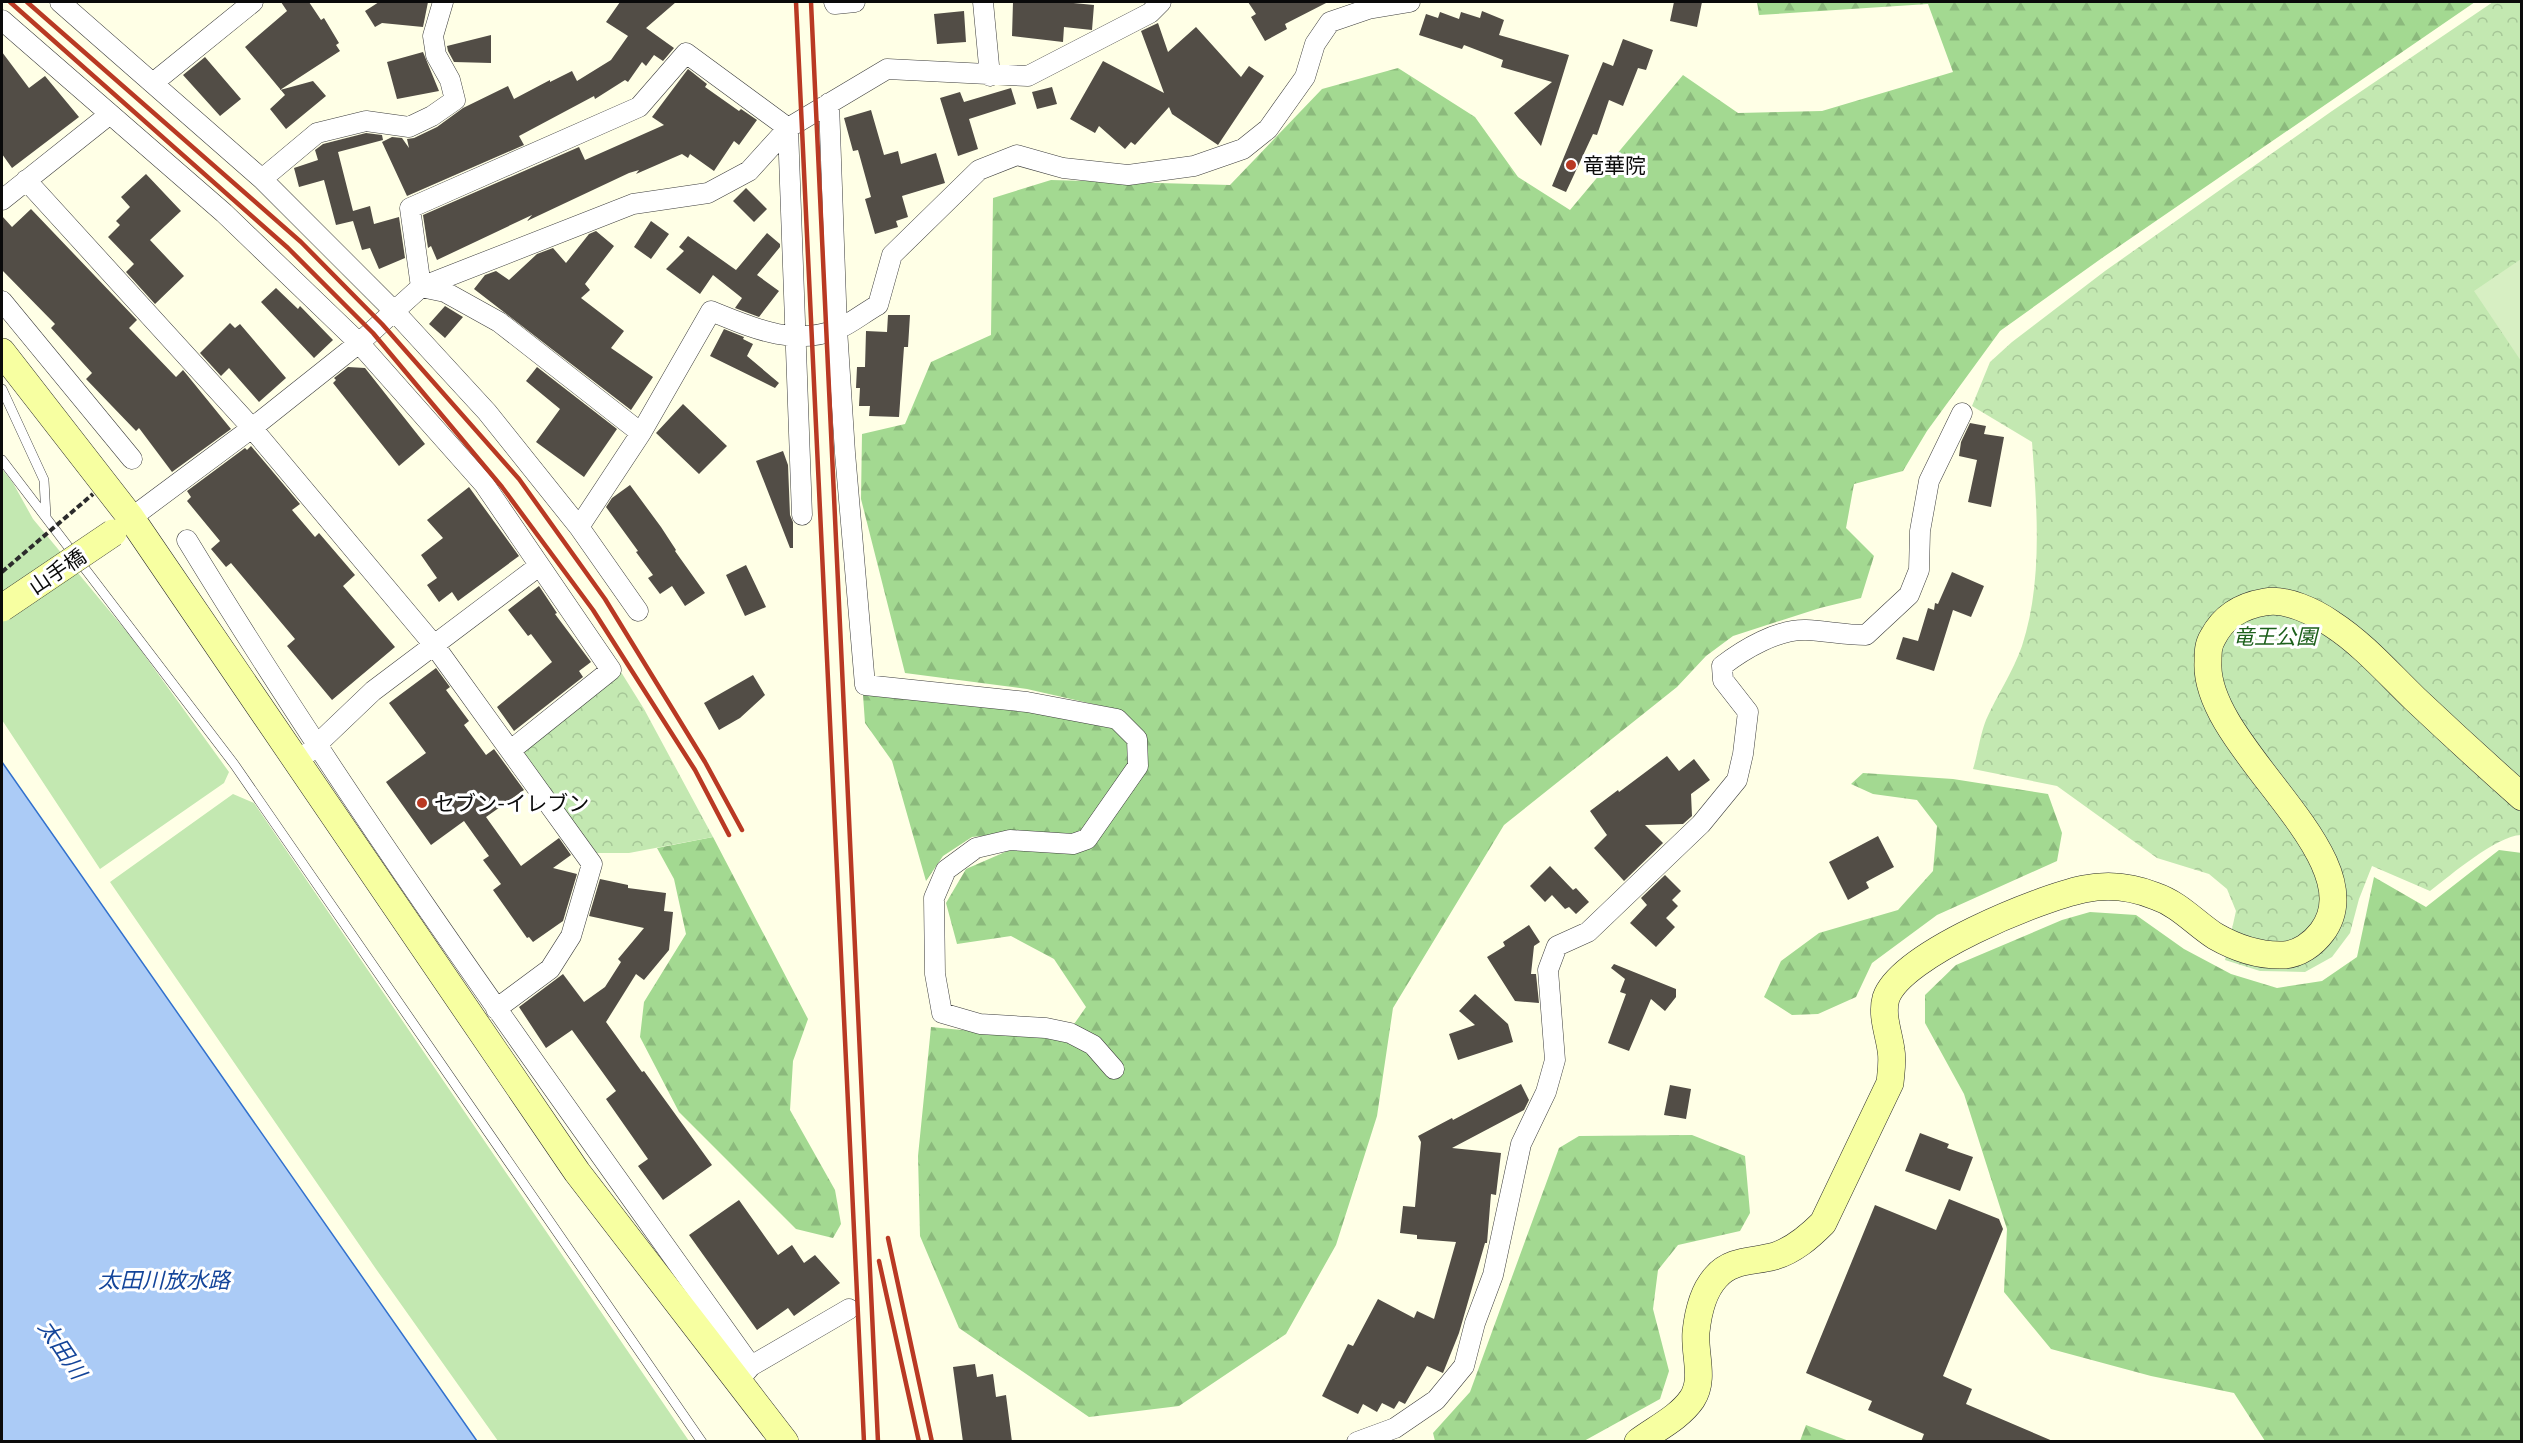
<svg xmlns="http://www.w3.org/2000/svg" width="2523" height="1443" font-family="'IBM Plex Serif','Noto Sans JP',serif">
	<style>
		.grass { fill: #c3e8b1 }
		.forest { fill: url(#forest-firs) }
		.park { fill: url(#park-crowns) }
		.pitch { fill: #d7efc3 }
		.water { fill: #abcbf6; stroke: #3271cd; stroke-width: 1.5 }
		.building { fill: #524d46 }
		.lines { fill: none; stroke-linecap: round; stroke-linejoin: round }
		.lane-casing { stroke: #3d3d3d; stroke-width: 10 }
		.street-casing { stroke: #3d3d3d; stroke-width: 21 }
		.secondary-casing { stroke: #2c2c2c; stroke-width: 28 }
		.lane { stroke: #fff; stroke-width: 9 }
		.street { stroke: #fff; stroke-width: 20 }
		.secondary { stroke: #f7ffa1; stroke-width: 27 }
		.rail { stroke: #b93923; stroke-width: 4.5 }
		.secondary-bridge-casing { stroke: #2c2c2c; stroke-width: 28; stroke-linecap: butt }
		.path-bridge { stroke: #2c2c2c; stroke-width: 4; stroke-dasharray: 6 3; stroke-linecap: butt }
		.secondary-bridge { stroke: #f7ffa1; stroke-width: 27 }
		.poi-dot { fill: #b93923; stroke: #fff; stroke-width: 2 }
		.labels { text-anchor: middle; dominant-baseline: central; stroke-width: 6; stroke-linejoin: round; paint-order: stroke }
		.poi-label { font-size: 21px; fill: #0a0a0a; stroke: #fff; text-anchor: start }
		.street-label { font-size: 21px; fill: #0a0a0a; stroke: #fff }
		.park-label { font-size: 21px; font-style: italic; fill: #1c601b; stroke: #fff }
		.water-label { font-size: 22px; font-style: italic; fill: #14459a; stroke: #fff }
	</style>
	<defs>
		<pattern id="forest-firs" width="22" height="20" patternUnits="userSpaceOnUse" patternTransform="scale(1.5)"><rect width="22" height="20" fill="#a3d991"/><path d="M5 1l3.5 6h-7zM16 11l3.5 6h-7z" fill="#8bb97c"/></pattern>
		<pattern id="park-crowns" width="20" height="18" patternUnits="userSpaceOnUse" patternTransform="scale(1.5)"><rect width="20" height="18" fill="#c3e8b1"/><path d="M2 6a3 3 0 1 1 6 0M12 15a3 3 0 1 1 6 0" fill="none" stroke="#a6c697"/></pattern>
	</defs>
	<rect width="100%" height="100%" fill="#ffffe6"/>
	<path class="grass" d="M2,469L13,483L33,519L132,638L229,772L224,783L100,869L2,720Z
		M233,794L254,803L689,1441H498L376,1269L110,882Z"/>
	<path class="forest" d="M1757,2H2475L2102,258L2000,331L1927,431L1903,471L1854,484L1846,528L1874,556L1861,598L1820,608L1733,636L1706,656L1677,687L1504,825L1393,1008L1377,1116L1336,1245L1286,1334L1179,1406L1089,1417L959,1328L920,1236L918,1156L931,1027L1063,1040L1086,1007L1054,959L1011,936L957,944L946,903L966,869L1012,849L1065,852L1146,768L1115,709L1027,689L905,673L861,499L862,434L905,424L931,362L991,335L993,198L1051,180L1230,185L1322,89L1398,68L1475,117L1518,177L1570,210L1683,75L1738,113L1822,111L1953,72L1928,4L1759,15Z
		M863,695L1021,707L1113,726L1130,743V763L1084,829L1071,836L1011,833L972,837L943,856L926,881L892,761L865,723Z
		M1863,773L1953,779L2048,794L2062,833L2057,861L1937,915L1872,963L1856,997L1818,1014L1792,1015L1764,997L1781,961L1819,933L1898,910L1933,871L1937,826L1917,800L1873,794L1851,784Z
		M713,837L808,1019L793,1061L790,1110L835,1190L841,1224L833,1238L796,1229L679,1112L640,1037L644,1002L686,934L674,879L657,848Z
		M2499,850L2522,853L2521,1441H2265L2234,1393L2151,1376L2051,1349L2004,1292L2007,1229L1964,1094L1925,1023V995L1956,965L2062,920L2090,912L2136,915L2184,949L2231,974L2277,988L2322,981L2357,957L2374,877L2426,907Z
		M1692,1135L1745,1156L1750,1213L1740,1231L1678,1245L1658,1270L1653,1309L1669,1371L1660,1399L1584,1441H1435L1433,1433L1470,1392L1559,1148L1579,1136Z
		M1806,1425L1849,1441H1800Z"/>
	<path class="park" d="M2493,2H2521V835C2496,836 2451,875 2430,891L2372,866L2359,899L2350,933L2332,957L2305,972L2260,971L2225,960L2236,911L2227,889L2209,874L2157,858L2057,786L1973,769C1978,753 1980,735 1986,720C1997,695 2013,672 2022,646C2043,581 2037,509 2032,442L1972,406L1990,362L2012,342L2105,271L2332,111Z
		M621,672L644,709L713,837L629,853H597L524,756L525,744Z"/>
	<path class="pitch" d="M2521,259V361L2474,291Z"/>
	<path class="water" d="M2,762L477,1441H2Z"/>
	<path class="building" d="M281,2H309L321,20L324,18L339,43L336,45L340,51L280,90L313,81L326,96L286,129L270,109L285,95L245,47L287,11Z
		M379,2H428L423,27L382,23L375,27L365,11Z
		M620,2H676L646,28L674,48L663,61L654,55L646,66L642,62L628,82L625,80L595,99L594,96L519,136L524,145L407,196L382,142L392,137L402,138L409,148L407,139L414,138L437,127L463,108L508,86L514,99L550,80V82L572,71L577,81L611,60L628,36L606,22Z
		M1013,2H1063L1094,5L1092,30L1064,27L1063,42L1012,36Z
		M1248,2H1328L1285,24L1287,29L1265,41L1251,17L1256,14Z
		M1674,2H1702L1697,27L1670,21Z
		M964,11L966,42L937,44L934,14Z
		M1482,11L1504,20L1499,35L1569,55L1541,146L1514,113L1552,82L1501,67L1503,60L1464,45L1462,49L1419,35L1426,14L1438,18L1440,12L1459,19L1461,12L1480,18Z
		M1158,23L1168,52L1196,27L1241,77L1249,66L1264,76L1218,145L1172,114L1169,107L1135,145L1131,142L1125,149L1099,126L1095,133L1070,119L1103,61L1164,93L1141,31Z
		M491,35V63L454,62L448,51L447,46Z
		M1623,39L1653,50L1646,70L1638,68L1623,106L1609,100L1597,135L1593,134L1566,192L1552,186L1603,62L1613,66Z
		M2,52L29,88L45,76L79,117L12,168L2,154Z
		M423,52L439,91L397,99L387,62Z
		M205,57L241,99L220,116L183,75Z
		M688,69L707,84L705,87L739,111L741,109L757,120L739,145L734,141L714,171L690,154L688,158L682,154L636,174L639,170L629,173L527,221L532,215L437,260L431,246L428,248L423,215L579,147L585,160L664,125L652,117Z
		M1052,87L1057,104L1037,109L1032,92Z
		M1011,88L1016,104L969,119L978,149L958,156L940,98L960,92L964,102Z
		M871,110L884,155L898,151L901,164L936,153L945,183L902,196L908,217L896,221L898,227L875,234L865,199L871,197L858,150L853,151L844,118Z
		M366,133L382,135L383,140L338,152L353,211L370,206L374,224L399,217L405,258L379,269L370,248L362,250L353,221L336,225L324,180L299,187L294,168L318,160L315,150L323,144Z
		M146,174L181,211L150,240L184,276L155,304L126,272L134,264L108,237L120,225L116,221L130,207L121,197Z
		M746,188L767,209L754,222L733,201Z
		M31,209L137,320L129,328L176,377L183,370L231,429L172,472L139,428L136,431L86,379L92,373L51,328L55,324L2,270V216L12,227Z
		M651,221L669,234L651,259L634,247Z
		M596,231L614,246L585,284L590,290L581,298L624,331L611,348L653,377L631,410L474,289L485,275L496,271L509,280L537,254L553,248L566,263L589,234Z
		M767,233L780,244V247L757,275L779,291L759,317L735,308L742,298L713,275L700,294L666,269L684,251L679,247L688,236L736,270Z
		M276,288L298,309L300,306L333,340L314,358L261,302Z
		M445,306L463,317L445,338L429,324Z
		M888,315H910L908,347H904L899,417L869,416L870,406H859L860,388H856L857,367H865L866,331L887,332Z
		M230,323L235,328L240,324L286,378L259,402L229,368L221,376L200,353Z
		M724,329L744,337L743,339L753,344L747,356L779,383L775,388L710,356Z
		M348,367L365,368L425,444L399,466L333,383L336,380L334,378Z
		M537,367L617,429L584,477L536,442L560,409L526,381Z
		M683,404L727,446L699,474L656,433Z
		M1970,423L1986,426L1984,434L2004,437L1991,507L1968,502L1977,460L1959,456L1961,442Z
		M251,446L300,504L292,510L315,537L319,533L355,575L343,586L395,647L332,700L287,646L295,639L231,563L226,567L211,549L220,541L187,501L191,497L187,491L245,448L247,450Z
		M783,451L788,465L790,515L793,522V548H790L756,461Z
		M630,485L661,527L676,550L675,551L705,593L685,606L672,586L660,594L648,578L653,575L636,552L638,551L606,507L612,498Z
		M469,487L519,556L458,601L452,592L439,602L427,585L437,578L421,555L443,538L427,520Z
		M746,565L766,607L745,616L726,575Z
		M1952,572L1984,586L1971,617L1953,610L1934,671L1896,659L1903,637L1918,641L1928,608L1934,610L1935,603L1938,604Z
		M539,586L557,613L555,614L591,662L579,671L583,677L514,731L497,707L552,662L531,634L528,636L508,610Z
		M436,668L450,687L446,690L469,721L464,725L486,755L494,749L524,790L486,817L521,866L559,838L571,855L553,868L577,874L563,921L533,942L529,937L527,938L493,890L501,884L483,860L489,856L464,821L431,845L386,782L426,753L389,703Z
		M753,675L765,695L740,718L719,730L704,703Z
		M1667,756L1679,771L1694,759L1710,780L1691,794L1692,816L1683,824L1645,825L1663,843L1624,881L1594,848L1607,835L1590,811L1618,790L1619,792Z
		M1878,836L1894,867L1866,882L1869,888L1848,900L1829,862Z
		M1550,866L1573,890L1576,888L1589,902L1576,914L1569,907L1565,909L1552,895L1545,902L1530,886Z
		M1665,875L1681,891L1672,900L1678,906L1666,918L1675,927L1656,947L1630,923L1647,905L1641,898Z
		M600,879L628,885V888L666,893L664,911L673,912L669,950L644,980L636,974L606,1022L642,1072L644,1071L712,1165L663,1200L638,1166L648,1159L606,1099L616,1091L572,1030L546,1048L519,1007L563,974L584,1002L605,987L621,962L618,959L644,928L589,916Z
		M1529,925L1540,942L1534,946L1531,974H1536L1539,1003L1515,1001L1487,957L1505,946L1503,942Z
		M1614,964L1676,989V997L1665,1011L1651,999L1629,1051L1608,1043L1626,994L1620,992L1625,979L1611,968Z
		M1475,994L1508,1024L1513,1042L1458,1060L1449,1034L1475,1025L1459,1011Z
		M1521,1084L1529,1100L1524,1110L1452,1148L1501,1153L1496,1195L1491,1194L1487,1243H1485L1459,1333L1443,1373L1427,1366L1405,1404L1399,1401L1394,1409L1382,1403L1377,1412L1363,1404L1358,1414L1322,1396L1348,1344L1353,1346L1378,1299L1414,1318L1417,1311L1434,1319L1456,1242L1417,1239V1235L1400,1233L1403,1206L1415,1207L1421,1142L1418,1136L1452,1118L1453,1120Z
		M1670,1085L1691,1089L1686,1119L1664,1115Z
		M1920,1133L1949,1144L1947,1148L1973,1157L1960,1191L1905,1171Z
		M1949,1199L1999,1219L2003,1229L1943,1376L1972,1389L1966,1404L2055,1442H1921L1924,1434L1868,1410L1872,1401L1806,1373L1875,1205L1936,1230Z
		M739,1200L778,1255L792,1245L804,1263L815,1255L840,1283L794,1316L788,1308L757,1330L689,1235Z
		M975,1364L977,1377L993,1374L996,1397L1006,1395L1012,1442H963L953,1367Z"/>
	<g class="lines">
		<defs>
			<path id="lane" d="M2,389L44,480L46,517
				M2,460L234,764L702,1442"/>
			<path id="street" d="M60,2L262,179L395,312L487,412L579,527L638,611
				M834,2L835,4L855,2
				M983,2L990,76
				M2,20L224,213L359,343L484,484L611,670L511,750
				M153,83L253,2
				M829,103L837,329L845,453L865,685L1027,702L1117,719L1137,739L1138,766L1087,839L1073,844L1010,840L976,848L946,870L934,898L935,974L942,1013L980,1024L1046,1028L1070,1033L1093,1045L1114,1069
				M262,179L317,133L366,121L409,127L432,116L455,100L450,80L436,55L433,36L443,2
				M26,180L252,428L434,645L592,864L571,936L550,969L496,1009
				M2,200L110,114
				M2,301L132,459
				M641,433L499,322L445,292L421,287L410,208L639,107L686,53L788,128L802,515
				M131,518L252,428L359,343L421,287L633,204L708,193L749,171L788,128L887,69L1028,76L1150,13L1161,2
				M579,527L641,433L711,311C753,328 793,347 838,329C852,323 865,312 878,305L892,255L979,170L1017,155L1063,168L1128,175L1194,166L1243,149L1268,129L1305,77L1315,44L1330,22L1368,9L1410,2
				M187,540C360,824 557,1094 751,1366L738,1381
				M308,753L373,691L539,566
				M751,1366L849,1309
				M1357,1442L1395,1428L1436,1400L1464,1366L1475,1323L1493,1275L1521,1144L1546,1092L1555,1060L1548,970L1557,946L1588,932L1701,824L1737,780L1743,754L1748,712L1723,680L1722,666C1744,649 1778,629 1806,630C1827,631 1844,635 1866,635L1909,595L1919,570L1920,531L1929,481L1962,413"/>
			<path id="secondary" d="M2,352L131,518L577,1172L785,1442
				M1638,1442C1655,1429 1679,1418 1692,1399C1705,1379 1694,1354 1696,1332C1698,1313 1703,1291 1716,1277C1731,1259 1754,1262 1775,1256C1794,1250 1809,1237 1823,1223L1890,1083C1891,1072 1893,1061 1891,1050C1889,1034 1881,1015 1886,998C1901,954 2040,898 2084,889C2108,884 2133,887 2155,896C2179,904 2195,923 2215,936C2236,948 2260,956 2284,955C2299,954 2313,944 2322,932C2378,857 2203,747 2208,662C2208,652 2208,645 2213,637C2224,616 2241,606 2265,602C2286,598 2315,612 2332,624C2363,644 2389,674 2415,699C2450,732 2486,765 2522,797"/>
		</defs>
		<use href="#lane" class="lane-casing"/>
		<use href="#street" class="street-casing"/>
		<use href="#secondary" class="secondary-casing"/>
		<use href="#lane" class="lane"/>
		<use href="#street" class="street"/>
		<use href="#secondary" class="secondary"/>
		<path class="rail" d="M10,2L288,248L373,333L502,487L593,610L695,770L729,835
			M27,2L301,242L382,324L519,479L605,599L705,762L742,830
			M796,2L864,1442
			M811,2L878,1442
			M888,1238L932,1442
			M879,1261L919,1442"/>
		<defs>
			<path id="secondary-bridge" d="M2,608L113,533"/>
		</defs>
		<use href="#secondary-bridge" class="secondary-bridge-casing"/>
		<path class="path-bridge" d="M2,572L93,494"/>
		<use href="#secondary-bridge" class="secondary-bridge"/>
	</g>
	<g class="poi-dot">
		<circle cx="1571" cy="165" r="6"/>
		<circle cx="422" cy="803" r="6"/>
	</g>
	<g class="labels">
		<g class="poi-label">
			<text x="1583" y="165">竜華院</text>
			<text x="434" y="803">セブン-イレブン</text>
		</g>
		<g class="street-label">
			<text transform="translate(57 571) rotate(-34)">山手橋</text>
		</g>
		<g class="park-label">
			<text x="2275" y="636">竜王公園</text>
		</g>
		<g class="water-label">
			<text x="164" y="1279">太田川放水路</text>
			<text transform="translate(63 1349) rotate(56)">太田川</text>
		</g>
	</g>
	<rect width="2523" height="1443" fill="none" stroke="#0a0a0a" stroke-width="6"/>
</svg>
